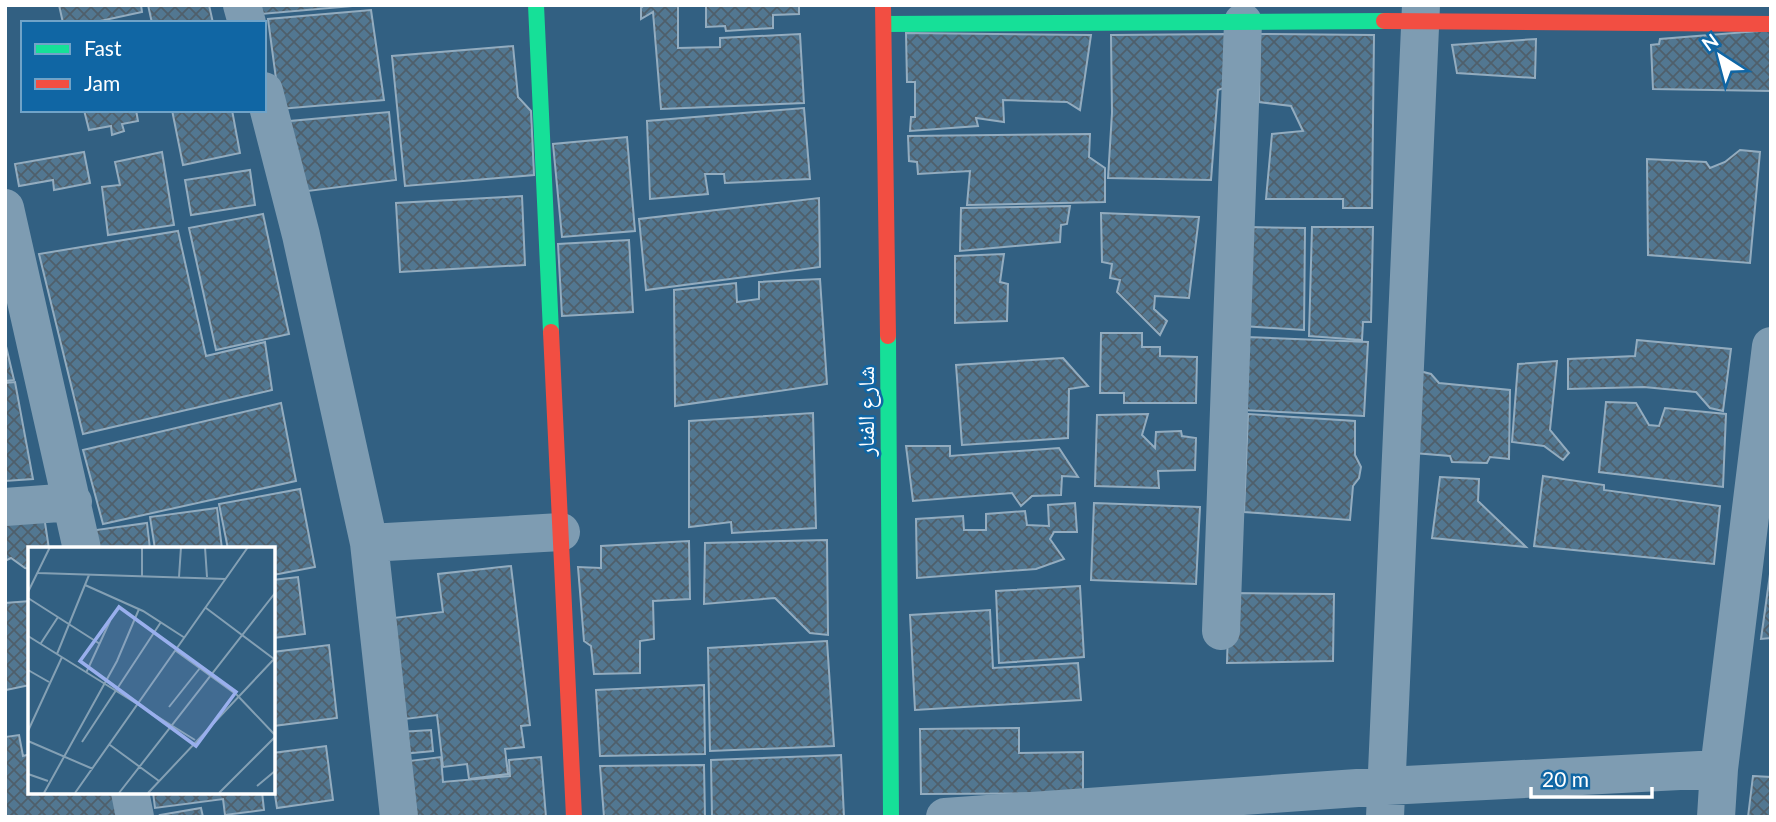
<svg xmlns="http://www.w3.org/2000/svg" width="1776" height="822" font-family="Lato,'Noto Naskh Arabic',sans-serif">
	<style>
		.building { fill: url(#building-cross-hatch); stroke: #93acbf; stroke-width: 2 }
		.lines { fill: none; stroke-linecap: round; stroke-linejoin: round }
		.street { stroke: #7e9cb2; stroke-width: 38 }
		.fast { stroke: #16e098; stroke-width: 16 }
		.jam { stroke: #f24e42; stroke-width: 16 }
		.labels { text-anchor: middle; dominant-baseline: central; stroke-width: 5; stroke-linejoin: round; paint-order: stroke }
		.street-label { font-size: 23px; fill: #fff; stroke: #1066a4 }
		.inset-road { fill: none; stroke: #84a0b4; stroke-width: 2 }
		.view { fill: #99afed; fill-opacity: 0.15; stroke: #99afed; stroke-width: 3.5 }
		.inset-edge { fill: none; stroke: #fff; stroke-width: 3.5 }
	</style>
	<defs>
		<pattern id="building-cross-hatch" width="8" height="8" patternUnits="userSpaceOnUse" patternTransform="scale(1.75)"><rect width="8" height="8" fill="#527791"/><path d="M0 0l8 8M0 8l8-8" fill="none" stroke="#4f5f6b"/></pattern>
	</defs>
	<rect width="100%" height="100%" fill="#326082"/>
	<path class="building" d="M59,5H141L142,12L91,23H63Z
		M148,5H209L213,23H152Z
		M260,5H364L261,14Z
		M644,5H678V48L720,47V38L800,34L804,103L661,109L653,12L641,19V8Z
		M706,5H799V14L773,15V28L726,31L725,26L706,27Z
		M371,10L384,100L280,109L268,19Z
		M1771,30V91L1653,89L1651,45L1659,44L1660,39Z
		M906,33L1091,35L1080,110L1067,102L1003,100L1004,122L976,118L978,126L910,131L911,117H915V82H907Z
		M1225,34L1226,87L1218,90L1211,180L1108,178L1112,113L1111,35Z
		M1260,34L1374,35L1372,208H1343V199H1266L1272,134L1303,131L1291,106L1259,102Z
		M1536,39L1535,78L1457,73L1452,45Z
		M513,46L518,97L531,111L534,175L405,186L392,56Z
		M804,108L810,179L725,183L724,174H705L708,194L650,199L647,121Z
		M84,110H136L138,121L122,124L124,131L112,135L111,126L89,130Z
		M172,110H232L240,153L183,165Z
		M389,112L396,180L292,193L279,122Z
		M1090,134L1089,157L1105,168V202L967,205L970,171L918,174L917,162L909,161L908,136Z
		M627,137L635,231L562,237L553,144Z
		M1740,150L1760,152L1750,263L1648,255L1647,159L1706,162L1710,168L1725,162Z
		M84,152L90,183L54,190L53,180L19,186L15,164Z
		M162,152L174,225L108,235L102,187L120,185L115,162Z
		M250,170L255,205L191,215L185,180Z
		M522,196L525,265L400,272L396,203Z
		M819,198L820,267L646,290L639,219Z
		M1070,206L1067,224L1061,225L1060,242L960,251L961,208Z
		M1101,213L1199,217L1189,298L1155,296L1154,309L1167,321L1160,335L1117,292L1120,280L1110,278L1112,264L1102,262Z
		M263,214L289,334L216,350L189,228Z
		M1247,227L1305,228L1304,330L1243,326Z
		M1312,227H1373L1371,322H1363L1362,340L1309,336Z
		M178,231L206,356L265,342L272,390L83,434L39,254Z
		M629,240L633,312L562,316L558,244Z
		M1004,254L1000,282L1008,284L1007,321L955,323V256Z
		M820,279L827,384L675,406L674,290L736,283L737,302L759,299V282Z
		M1101,333H1142V347H1160V356L1197,357L1196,403H1124V393H1100Z
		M1246,337L1368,342L1364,416L1242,410Z
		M1637,340L1731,349L1723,411L1710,408L1696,392L1644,387L1568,389V359L1635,356Z
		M5,342L14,380L5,381Z
		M1063,358L1088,386L1069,389L1068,438L962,445L956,365Z
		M1557,361L1550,430L1569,453L1563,460L1544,446L1512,442L1518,364Z
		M1412,369L1431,374L1439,383L1510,390L1509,459L1490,457L1487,463L1452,462L1450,456L1414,453Z
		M15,382L33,479L5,481V383Z
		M1606,402L1636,403L1649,425L1659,426L1665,408L1726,414L1723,487L1599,472Z
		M281,403L296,481L103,524L83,450Z
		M813,413L816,528L732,533L731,522L689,527V421Z
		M1148,414L1142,435L1155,448L1156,432L1181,431L1182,436L1196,438L1195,470L1158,471L1159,488L1095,486L1097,415Z
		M1248,414L1355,421V455L1361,467L1359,478L1353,486L1350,520L1244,512Z
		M906,446H950V456L1059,448L1078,477L1062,476L1061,495L1032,496L1021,506L1012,493L913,501Z
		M1543,476L1604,485V490L1720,506L1714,564L1534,546Z
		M1440,477L1479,479L1478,501L1526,547L1432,538Z
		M300,489L315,567L273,575V549H228L219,504Z
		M1075,503L1077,532H1054L1050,539L1064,559L1036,569L917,578L916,519L963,516L964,530H986V514L1025,511L1027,525L1049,526L1048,505Z
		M1094,503L1200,507L1196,584L1091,580Z
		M217,508L222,549H155L150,517Z
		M44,516L49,549H30V569L25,568L11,558L5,561V517Z
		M147,523L150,549H92L89,531Z
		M827,540L828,635L810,633L775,598L704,604L705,543Z
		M689,541L690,599L653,601L654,639L640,641V673L594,674L591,646L584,641L578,567L601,568V546Z
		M511,566L530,725L521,726L524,747L505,749L508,774L469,779L467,764L443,767L437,715L405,719L393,618L443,612L438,574Z
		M1771,567V638L1761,639Z
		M298,577L305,634L273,638V580Z
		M1080,586L1084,657L999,663L996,591Z
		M1229,593L1334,594L1333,661L1227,663Z
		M30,601V685L6,690L5,603Z
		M990,610L993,668L1078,663L1081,700L915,710L910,615Z
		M827,641L834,746L710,751L708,648Z
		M329,645L337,718L273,726V652Z
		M704,685L705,754L600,756L596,690Z
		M1019,728V753L1083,752V793L921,794L920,729Z
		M431,730L433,751L402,754L400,732Z
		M19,735L23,756L30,754V792H123L128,817H5V737Z
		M326,746L333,800L277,808L273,782V753Z
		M841,755L844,817H712L711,760Z
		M441,757L443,782L510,776L509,760L541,757L546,817H406L401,762Z
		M704,765L705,817H604L600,766Z
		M1753,776L1771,777V817H1748Z
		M153,792H262L264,810L225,815L223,799L155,808Z
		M201,808L203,817H161L160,815Z"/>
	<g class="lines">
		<path class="street" d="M242,5L247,23
			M264,91L301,235L369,543L399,817
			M5,208L82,549
			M5,507L73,502
			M369,543L561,532
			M1221,631L1243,22
			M130,792L135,817
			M945,817L1386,786L1719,769
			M1385,817L1421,5
			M1716,817L1719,769L1771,346"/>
		<path class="fast" d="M536,5L551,332
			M884,24L1384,21
			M888,336L891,817"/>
		<path class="jam" d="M883,5L888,336
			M1384,21L1771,24
			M551,332L574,817"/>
	</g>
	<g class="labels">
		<g class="street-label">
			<text transform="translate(865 411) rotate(-90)">شارع الفنار</text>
		</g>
	</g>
	<g transform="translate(28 547)">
		<rect width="247" height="247" fill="#326082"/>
		<path class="inset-road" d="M177,0L179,30M10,26L198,32M114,29V0M151,30L153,0M57,38L115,64L157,91M0,45L22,0M0,51L72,97M178,61L246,112M0,89L167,193M13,96L30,70M148,104L209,148L247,188M29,107L61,28M0,123L21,135M58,126L82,74M141,160L172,121M0,184L34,110M0,194L65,222M54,195L133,75M82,198L131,234M0,227L20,234M229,239L247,224M16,246L89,114L111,62M47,246L220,0M91,246L247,46M120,246L247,111M191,246L247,190"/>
		<path class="view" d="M91,60L208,145L168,199L52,114Z"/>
		<rect width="247" height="247" class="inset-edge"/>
	</g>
	<rect width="1776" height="822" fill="none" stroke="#ffffff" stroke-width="14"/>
	<rect x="21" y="21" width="245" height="91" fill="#1066a4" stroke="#70a3c8" stroke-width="2"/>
	<rect x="35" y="44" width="35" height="10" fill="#16e098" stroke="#70a3c8" stroke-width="2"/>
	<text x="84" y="56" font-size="21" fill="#ffffff">Fast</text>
	<rect x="35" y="79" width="35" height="10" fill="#f24e42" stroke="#70a3c8" stroke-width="2"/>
	<text x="84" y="91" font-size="21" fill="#ffffff">Jam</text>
	<g transform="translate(1720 56) rotate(324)" stroke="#1066a4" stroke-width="5" paint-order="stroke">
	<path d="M0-5L12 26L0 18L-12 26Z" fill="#ffffff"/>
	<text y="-10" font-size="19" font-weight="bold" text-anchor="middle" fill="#ffffff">N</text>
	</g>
	<path d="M1531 787v10h121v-10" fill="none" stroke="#ffffff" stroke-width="3.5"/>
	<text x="1542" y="787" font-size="21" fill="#ffffff" stroke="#1066a4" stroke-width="5" paint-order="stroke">20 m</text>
</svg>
